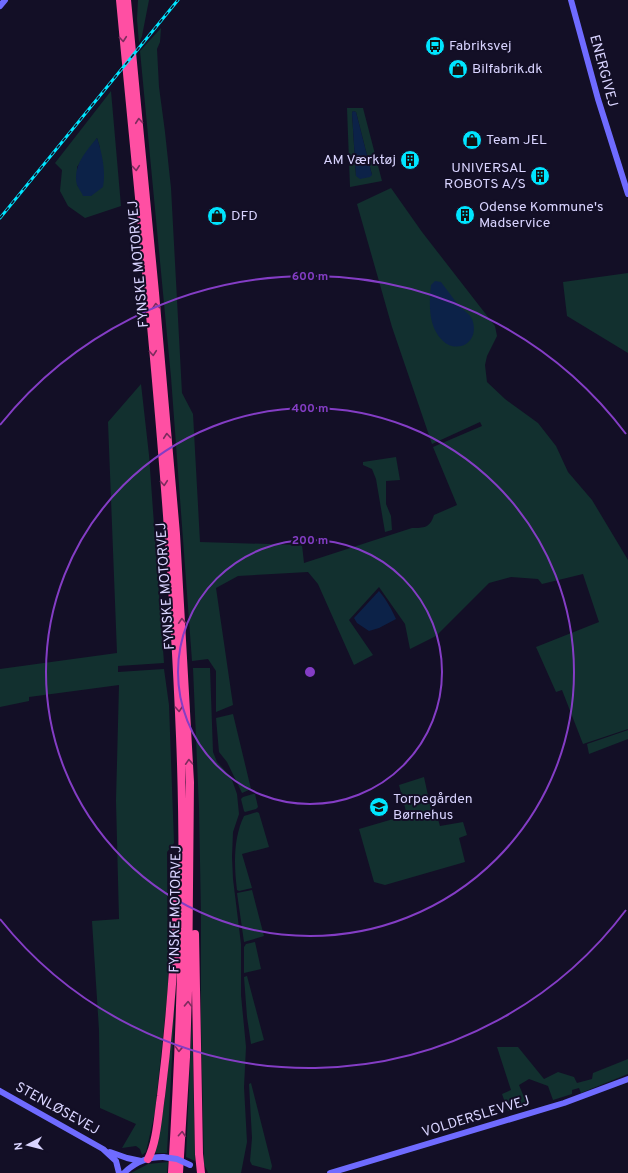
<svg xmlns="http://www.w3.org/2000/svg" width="628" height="1173" font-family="Overpass,sans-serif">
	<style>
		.green { fill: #12302f; fill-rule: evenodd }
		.water { fill: #0c2248 }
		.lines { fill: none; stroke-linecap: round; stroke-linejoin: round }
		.secondary { stroke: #6f6bff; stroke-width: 6 }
		.highway { stroke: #ff4fa3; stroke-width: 8 }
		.rail-casing { stroke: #00e5ff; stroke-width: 3 }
		.rail { stroke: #130f26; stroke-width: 1.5; stroke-dasharray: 4.5; stroke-linecap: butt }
		.secondary-bridge { stroke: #6f6bff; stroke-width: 6 }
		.oneway { stroke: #7d2c5e }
		.ring { fill: none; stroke: #843dc5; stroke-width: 2 }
		.labels { text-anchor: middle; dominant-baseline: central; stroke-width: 4; stroke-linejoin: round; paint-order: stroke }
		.poi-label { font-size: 14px; fill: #d9d4ff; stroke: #130f26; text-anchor: start }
		.street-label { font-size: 14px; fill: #d9d4ff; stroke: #130f26 }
		.centre { fill: #843dc5; stroke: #130f26; stroke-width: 2 }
		.ring-label { font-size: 12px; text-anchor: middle; font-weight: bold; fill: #843dc5; stroke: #130f26; stroke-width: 4; stroke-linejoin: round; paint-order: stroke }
	</style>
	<rect width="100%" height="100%" fill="#130f26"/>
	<path class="green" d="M138,0H149L142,36L139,43L137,19Z
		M161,28L160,42L157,49L159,87L165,132L171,188L182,393L193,414L200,542L302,545L304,563L412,528C424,528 430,528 434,515L457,505L433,447L482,426L480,422L432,444L392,327L357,204L391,188L422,232L495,326L497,336L487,356L485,365L487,382L505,399L538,423L556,446L568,472L592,500L628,560V729L583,744L562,690L556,692L536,647L599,622L583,574L542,584L538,579L511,577L489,583L436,636L410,649L405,624L379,587L349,620L373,655L354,665L318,584L308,572L238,576L216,588L233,705L216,712V671L208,659L192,661L171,377L140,51Z
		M111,91L121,206L85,218L68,206L60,191L62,170L55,163ZM97,138L100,148L91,196L77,185V167Z
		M347,108H363L382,181L350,187ZM353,111L356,112L372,175L356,176L352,113Z
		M628,273V353L567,316L563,282Z
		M141,384L149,455L164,663L118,666V672L164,669L169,705L174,843L167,852L168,989L155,1112L146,1152L142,1155L140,1149L136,1146L122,1148L136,1124L100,1108L99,1030L92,921L119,919L116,801L119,685L29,697V701L0,707V669L117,653L108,422Z
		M396,457L400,480L386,481V504L391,516L392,530L385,532L376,479L372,469L363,465V462Z
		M193,668H210L213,752L217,762L231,777L237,794L239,814L233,832L232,857L233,879L241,944V995L246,1047L244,1087L247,1142L241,1173H208L204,1164L201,1023V915L199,808Z
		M233,714L251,789L242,793L227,762L219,752L216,718Z
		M628,730V739L589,754L587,744Z
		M424,777L432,814L437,816L440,826L463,822L467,835L459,838L465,862L385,885L374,882L359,829L407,815L399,785Z
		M253,794H255L258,807L256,809L245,812L244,811L241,799L243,797Z
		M257,812L259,813L269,847L242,854L252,888L239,891L237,890C234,865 233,839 244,816Z
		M252,890L264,936L244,942L237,893Z
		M255,942L261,969L244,973V947L246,944Z
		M247,976L264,1040L251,1044L247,1017L244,977Z
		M176,983L167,1153H155L165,1098Z
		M192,1018L195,1161L186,1157Z
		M497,1047H518L544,1079L558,1072L574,1077L577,1083L592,1079L593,1073L628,1059V1074L581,1093L579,1088L572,1090V1094L553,1100L548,1086L529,1079L519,1085L528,1107L508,1111L502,1094L511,1090Z
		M251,1083L272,1166L271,1170L252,1165L250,1161L252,1138L249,1084Z
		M168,1162L167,1173H131L148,1164Z"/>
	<path class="water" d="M353,111L356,112L372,175L370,177L360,179L356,176L352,113Z
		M97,138C102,153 106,171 103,187L91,196H83C82,193 79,189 77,185C72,167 86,151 97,138Z
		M435,281L441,282C447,290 453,298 459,306C463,310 470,314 472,319C481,343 456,355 442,340C428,326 429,303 431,285Z
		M379,591C386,599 392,610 396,619L379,628L369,631L357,623L354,618Z"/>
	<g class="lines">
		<path class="secondary" d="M571,0L598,99L628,194
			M0,6L5,0
			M0,1091L103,1149L116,1161L119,1173
			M110,1152L127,1158L141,1161
			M124,1173C135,1162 148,1157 163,1157
			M330,1173L564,1103L628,1079"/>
		<path class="highway" d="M120,0C143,245 170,490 180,736C186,882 181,1028 172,1173
			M127,0L155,293L176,534L190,782L188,991L186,1057L179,1173
			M195,934L199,1154L201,1173
			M148,1159C157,1142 158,1115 161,1096C169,1032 174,967 177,901"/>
		<defs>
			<path id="rail" d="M0,218L178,0"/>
		</defs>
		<use href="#rail" class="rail-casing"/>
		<use href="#rail" class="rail"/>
		<path class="secondary-bridge" d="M163,1157L177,1159L190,1165"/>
	</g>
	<defs><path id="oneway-chevron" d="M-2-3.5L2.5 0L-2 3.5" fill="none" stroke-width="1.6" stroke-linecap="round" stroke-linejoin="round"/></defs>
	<g class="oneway">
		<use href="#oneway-chevron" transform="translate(123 39) rotate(85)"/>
		<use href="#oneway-chevron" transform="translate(139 121) rotate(-95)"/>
		<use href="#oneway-chevron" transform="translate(136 168) rotate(85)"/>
		<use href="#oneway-chevron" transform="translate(156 306) rotate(-95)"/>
		<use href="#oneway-chevron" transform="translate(153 353) rotate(85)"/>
		<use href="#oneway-chevron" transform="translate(167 436) rotate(-95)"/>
		<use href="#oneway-chevron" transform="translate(164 483) rotate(85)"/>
		<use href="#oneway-chevron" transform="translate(182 621) rotate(-93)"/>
		<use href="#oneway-chevron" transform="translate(179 709) rotate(87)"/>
		<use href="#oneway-chevron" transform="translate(189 762) rotate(-93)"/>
		<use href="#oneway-chevron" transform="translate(188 1004) rotate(-88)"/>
		<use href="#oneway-chevron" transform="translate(179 1049) rotate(92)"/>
		<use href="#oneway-chevron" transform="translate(182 1134) rotate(-86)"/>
	</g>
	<g class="ring">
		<circle cx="310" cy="672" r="132"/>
		<circle cx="310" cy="672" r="264"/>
		<path d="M626 910A396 396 0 0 1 0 919M0 425A396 396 0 0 1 626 434"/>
	</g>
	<defs>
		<symbol id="bus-disc" viewBox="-11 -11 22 22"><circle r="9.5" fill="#00e5ff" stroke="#130f26"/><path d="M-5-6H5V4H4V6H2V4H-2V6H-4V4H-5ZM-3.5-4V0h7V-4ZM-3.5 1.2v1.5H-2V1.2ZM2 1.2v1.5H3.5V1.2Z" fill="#111"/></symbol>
		<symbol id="shop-disc" viewBox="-11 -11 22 22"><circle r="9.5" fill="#00e5ff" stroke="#130f26"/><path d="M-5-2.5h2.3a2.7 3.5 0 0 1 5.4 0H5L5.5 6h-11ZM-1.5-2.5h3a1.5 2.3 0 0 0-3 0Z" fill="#111"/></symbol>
		<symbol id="building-disc" viewBox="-11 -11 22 22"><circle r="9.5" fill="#00e5ff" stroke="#130f26"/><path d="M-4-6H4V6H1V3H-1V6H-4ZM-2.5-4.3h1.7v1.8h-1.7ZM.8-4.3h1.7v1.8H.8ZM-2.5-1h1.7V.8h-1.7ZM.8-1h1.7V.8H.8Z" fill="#111"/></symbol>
		<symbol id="school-disc" viewBox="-11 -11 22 22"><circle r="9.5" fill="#00e5ff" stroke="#130f26"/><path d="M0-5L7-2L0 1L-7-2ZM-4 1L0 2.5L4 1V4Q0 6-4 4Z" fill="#111"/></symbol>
	</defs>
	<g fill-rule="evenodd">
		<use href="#bus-disc" x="424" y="35" width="22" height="22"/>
		<use href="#shop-disc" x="447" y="58" width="22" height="22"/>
		<use href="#shop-disc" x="461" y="129" width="22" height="22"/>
		<use href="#building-disc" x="399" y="149" width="22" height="22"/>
		<use href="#building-disc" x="529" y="165" width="22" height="22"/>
		<use href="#building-disc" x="454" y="204" width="22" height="22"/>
		<use href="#shop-disc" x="206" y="205" width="22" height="22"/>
		<use href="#school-disc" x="368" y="796" width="22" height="22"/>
	</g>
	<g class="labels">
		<g class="poi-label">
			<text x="449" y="46">Fabriksvej</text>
			<text x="472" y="69">Bilfabrik.dk</text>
			<text x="486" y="140">Team JEL</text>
			<text x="396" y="160" text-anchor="end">AM Værktøj</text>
			<text x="526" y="168" text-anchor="end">UNIVERSAL<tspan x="526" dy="16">ROBOTS A/S</tspan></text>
			<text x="479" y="207">Odense Kommune's<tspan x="479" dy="16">Madservice</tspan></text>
			<text x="231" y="216">DFD</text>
			<text x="393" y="799">Torpegården<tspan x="393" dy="16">Børnehus</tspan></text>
		</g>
		<g class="street-label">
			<text transform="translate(603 71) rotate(75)">ENERGIVEJ</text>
			<text transform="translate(139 264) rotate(-95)">FYNSKE MOTORVEJ</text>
			<text transform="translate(166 586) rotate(-94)">FYNSKE MOTORVEJ</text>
			<text transform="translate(176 909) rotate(-89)">FYNSKE MOTORVEJ</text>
			<text transform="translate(57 1109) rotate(29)">STENLØSEVEJ</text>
			<text transform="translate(476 1117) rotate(-17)">VOLDERSLEVVEJ</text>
		</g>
	</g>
	<circle cx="310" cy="672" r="6" class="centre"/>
	<g class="ring-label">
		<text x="310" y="280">600 m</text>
		<text x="310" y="412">400 m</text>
		<text x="310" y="544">200 m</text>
	</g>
	<g transform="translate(28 1145) rotate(263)" stroke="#130f26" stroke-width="3" paint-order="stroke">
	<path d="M0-3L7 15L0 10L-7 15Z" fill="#d9d4ff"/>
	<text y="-6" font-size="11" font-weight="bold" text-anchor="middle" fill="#d9d4ff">N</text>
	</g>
</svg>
